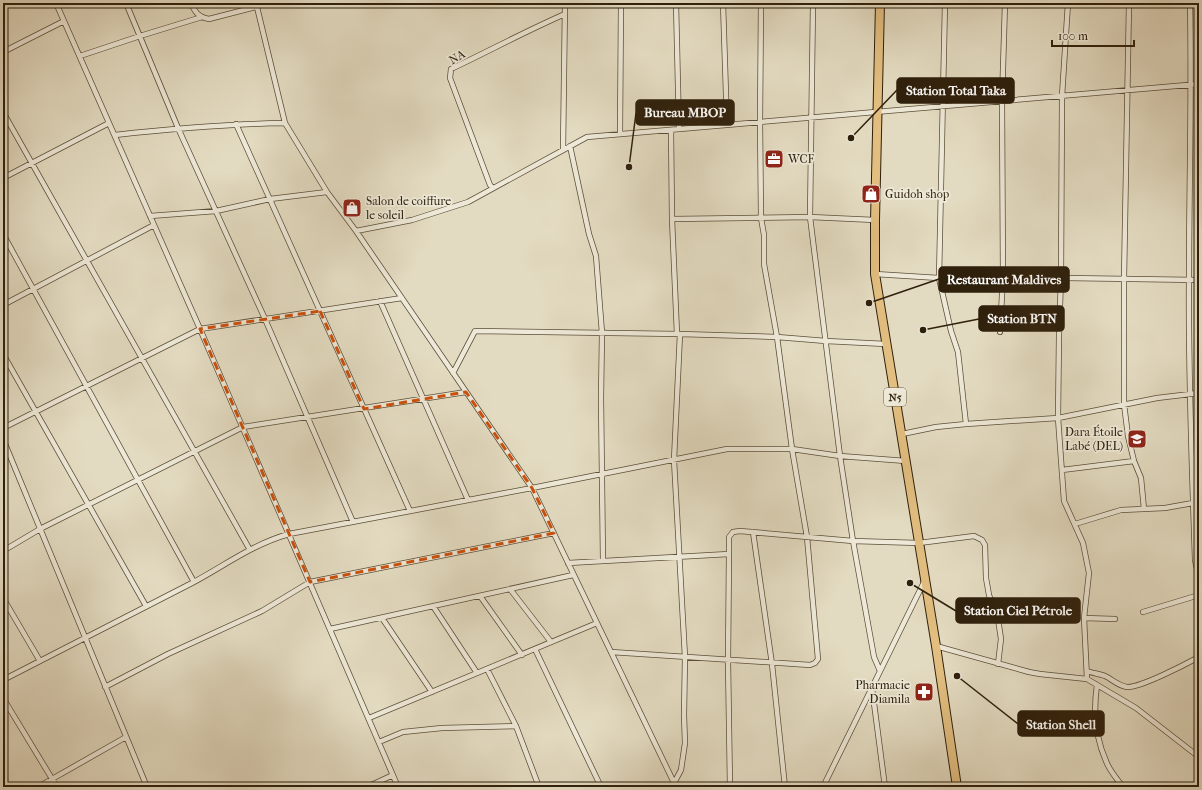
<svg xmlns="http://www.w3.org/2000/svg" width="1202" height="790" font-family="'IM FELL French Canon',serif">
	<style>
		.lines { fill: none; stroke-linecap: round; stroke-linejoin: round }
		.street-casing { stroke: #5c4f39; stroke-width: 6 }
		.highway-casing { stroke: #2f200c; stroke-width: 10 }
		.street { stroke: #ede8d7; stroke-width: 4.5 }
		.highway { stroke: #e2be80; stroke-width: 8 }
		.marked { fill: none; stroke: #cc500c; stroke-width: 3; stroke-dasharray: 8 5; stroke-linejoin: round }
		.labels { text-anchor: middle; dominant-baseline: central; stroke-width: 3.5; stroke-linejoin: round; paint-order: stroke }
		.shield { fill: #ede8d7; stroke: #685c49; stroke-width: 1 }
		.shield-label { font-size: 11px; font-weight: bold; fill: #2f200c }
		.street-label { font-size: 12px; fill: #2f200c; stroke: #ede8d7 }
		.poi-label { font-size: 12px; fill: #2f200c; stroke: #ede8d7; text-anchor: start }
		.leader { fill: none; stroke: #2f200c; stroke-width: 1.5 }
		.callout-dot { fill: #2f200c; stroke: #ede8d7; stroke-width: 1.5 }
		.callout { fill: #2f200c; stroke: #2f200c; stroke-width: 1.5 }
		.callout-label { font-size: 13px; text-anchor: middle; font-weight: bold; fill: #fff }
	</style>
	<rect width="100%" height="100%" fill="#e3dbc1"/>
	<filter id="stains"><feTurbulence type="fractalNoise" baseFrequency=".005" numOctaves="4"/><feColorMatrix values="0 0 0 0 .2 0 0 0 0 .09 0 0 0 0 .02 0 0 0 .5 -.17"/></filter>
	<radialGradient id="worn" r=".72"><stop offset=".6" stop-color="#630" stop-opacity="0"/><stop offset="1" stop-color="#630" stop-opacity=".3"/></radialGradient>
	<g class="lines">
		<defs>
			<path id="street" d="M56,3L200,329L398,787
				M126,3L178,128L265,319L353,522
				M191,3C195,12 198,17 209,19L256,7
				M256,3L285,123L327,192L356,231L532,488L676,787
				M676,3L679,129
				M723,3L727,125
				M813,3L810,217L840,456L853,541L874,657L880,671
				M945,3L939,278L951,331L958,352L966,424
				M1068,3L1062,96L1061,278L1059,335L1058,418L1064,501L1083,543L1089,573L1084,618L1087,679
				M1129,3L1124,279V404L1128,436L1134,461L1141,478L1144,509
				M1190,3C1192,95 1189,187 1189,279C1188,373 1192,467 1195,560L1199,578
				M3,52L64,21
				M80,56L140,36L202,17
				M3,112L250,550
				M236,124L410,511
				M671,130L672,219L677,334
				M620,134L621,3
				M115,135C171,129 228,124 285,123
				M570,146L589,234L596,256L602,333L601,398L603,561
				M563,150L565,3
				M3,178L109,123
				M493,188L490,185L450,78L451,69C489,51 526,31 565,14
				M150,216L216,211L270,199L327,192
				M672,219L810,217L875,220
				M356,231L412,220L468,202L587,137L1199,84
				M3,234L194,582
				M875,274L939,278L1003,277L1199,280
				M380,301L468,500
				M3,305L154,225
				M1000,332L1003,277L1002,101L1005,3
				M3,354L146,606
				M453,373L475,331L680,334L777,337L826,341L886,344
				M3,428L200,329L402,298
				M902,434L936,427L966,424L1058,418L1157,398L1199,393
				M3,439L147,787
				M1062,470L1134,461
				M1075,524L1121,510L1165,508L1193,503
				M753,532L772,664L785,787
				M3,551L40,529L243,427L466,392
				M729,554L728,661L730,787
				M568,563L729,554V537L733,532L740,531L853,541L919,543L974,536L982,540L985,545L986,578L989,595L998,619L1001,639L998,664
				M510,589L551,642
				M480,596L522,655
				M3,598L40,661
				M433,606L477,673
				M1143,612L1199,595
				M382,618L432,692
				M1084,618L1115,619
				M330,629L573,575
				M936,646L1029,672L1040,674L1087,679L1136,708L1199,757
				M535,649L601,787
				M611,652L810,665L815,663L818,659L807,537L792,449L777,337L764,264V235L761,218L760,121L761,3
				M487,669L516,726L539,787
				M1087,671C1092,673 1100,674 1105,676C1112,679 1118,686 1127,687C1140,688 1186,664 1199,657
				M3,680C66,647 129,615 192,583C224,566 253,544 289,534L532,488L727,449H792L840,456L906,461
				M1097,685C1093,712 1095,736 1106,761C1109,770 1117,779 1123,787
				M105,687L168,654L262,611L310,582L554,533
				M872,688L885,787
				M3,698L57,787
				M369,718L597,623
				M379,742L403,732L442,728L516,726
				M674,783L681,770L685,743L684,715L685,657L674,460L680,334
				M38,787L126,737
				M367,787L393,775
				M823,787L924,582"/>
			<path id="highway" d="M880,3L875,220V274L936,646L957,787"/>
		</defs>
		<use href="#street" class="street-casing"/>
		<use href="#highway" class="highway-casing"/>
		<use href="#street" class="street"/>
		<use href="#highway" class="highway"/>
	</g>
	<path class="marked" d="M320,311L364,409L466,392L532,488L554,533L310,582L200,329Z"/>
	<defs>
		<symbol id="office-square" viewBox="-11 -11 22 22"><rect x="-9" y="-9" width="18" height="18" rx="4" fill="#8f2418" stroke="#ede8d7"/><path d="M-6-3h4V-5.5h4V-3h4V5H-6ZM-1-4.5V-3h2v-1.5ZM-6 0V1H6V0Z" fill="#fff"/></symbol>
		<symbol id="shop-square" viewBox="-11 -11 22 22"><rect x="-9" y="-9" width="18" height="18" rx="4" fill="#8f2418" stroke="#ede8d7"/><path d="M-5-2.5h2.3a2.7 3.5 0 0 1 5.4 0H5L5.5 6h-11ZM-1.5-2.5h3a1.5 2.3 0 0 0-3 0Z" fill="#fff"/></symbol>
		<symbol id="school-square" viewBox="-11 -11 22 22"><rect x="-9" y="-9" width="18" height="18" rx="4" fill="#8f2418" stroke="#ede8d7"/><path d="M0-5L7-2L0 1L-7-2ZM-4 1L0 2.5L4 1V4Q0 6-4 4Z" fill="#fff"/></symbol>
		<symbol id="pharmacy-square" viewBox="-11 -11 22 22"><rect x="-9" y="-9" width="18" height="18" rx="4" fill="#8f2418" stroke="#ede8d7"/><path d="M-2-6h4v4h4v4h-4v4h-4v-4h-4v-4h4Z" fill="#fff"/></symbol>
	</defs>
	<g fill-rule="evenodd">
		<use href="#office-square" x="763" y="148" width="22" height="22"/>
		<use href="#shop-square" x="860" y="183" width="22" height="22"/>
		<use href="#shop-square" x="341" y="197" width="22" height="22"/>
		<use href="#school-square" x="1126" y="428" width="22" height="22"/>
		<use href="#pharmacy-square" x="913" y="681" width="22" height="22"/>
	</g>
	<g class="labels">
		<rect class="shield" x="884" y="388" width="22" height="18" rx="3"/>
		<g class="shield-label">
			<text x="895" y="397">N5</text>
		</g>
		<g class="street-label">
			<text transform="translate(457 57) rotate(-31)">NA</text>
		</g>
		<g class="poi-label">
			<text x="788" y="159">WCF</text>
			<text x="885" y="194">Guidoh shop</text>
			<text x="366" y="201">Salon de coiffure<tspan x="366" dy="14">le soleil</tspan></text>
			<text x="1123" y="432" text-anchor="end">Dara Étoile<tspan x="1123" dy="14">Labé (DEL)</tspan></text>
			<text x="910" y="685" text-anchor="end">Pharmacie<tspan x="910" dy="14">Diamila</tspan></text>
		</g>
	</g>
	<path class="leader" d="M851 138L897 90M629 167L636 113M869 303L939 279M923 330L979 319M910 583L956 611M957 676L1018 724"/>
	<g class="callout-dot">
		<circle cx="851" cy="138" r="4"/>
		<circle cx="629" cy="167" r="4"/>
		<circle cx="869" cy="303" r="4"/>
		<circle cx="923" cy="330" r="4"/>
		<circle cx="910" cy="583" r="4"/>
		<circle cx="957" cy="676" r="4"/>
	</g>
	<g class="callout">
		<rect x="897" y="78" width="117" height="25" rx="4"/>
		<rect x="636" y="100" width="98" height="25" rx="4"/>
		<rect x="939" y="267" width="130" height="25" rx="4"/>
		<rect x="979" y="306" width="85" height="25" rx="4"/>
		<rect x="956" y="598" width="124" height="25" rx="4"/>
		<rect x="1018" y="711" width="86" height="25" rx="4"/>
	</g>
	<g class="callout-label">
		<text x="956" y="95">Station Total Taka</text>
		<text x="685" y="117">Bureau MBOP</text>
		<text x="1004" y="284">Restaurant Maldives</text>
		<text x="1022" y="323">Station BTN</text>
		<text x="1018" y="615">Station Ciel Pétrole</text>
		<text x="1061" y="729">Station Shell</text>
	</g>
	<rect width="1202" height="790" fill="none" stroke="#e3dbc1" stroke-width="16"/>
	<rect x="4" y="4" width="1194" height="782" fill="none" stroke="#2f200c" stroke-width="2"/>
	<rect x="8" y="8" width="1186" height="774" fill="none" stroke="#2f200c"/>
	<path d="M1052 40v6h82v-6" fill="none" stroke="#2f200c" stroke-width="2"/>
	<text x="1058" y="40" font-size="12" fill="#2f200c" stroke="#ede8d7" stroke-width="3" paint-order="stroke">100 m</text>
	<rect width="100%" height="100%" filter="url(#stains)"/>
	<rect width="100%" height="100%" fill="url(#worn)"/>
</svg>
